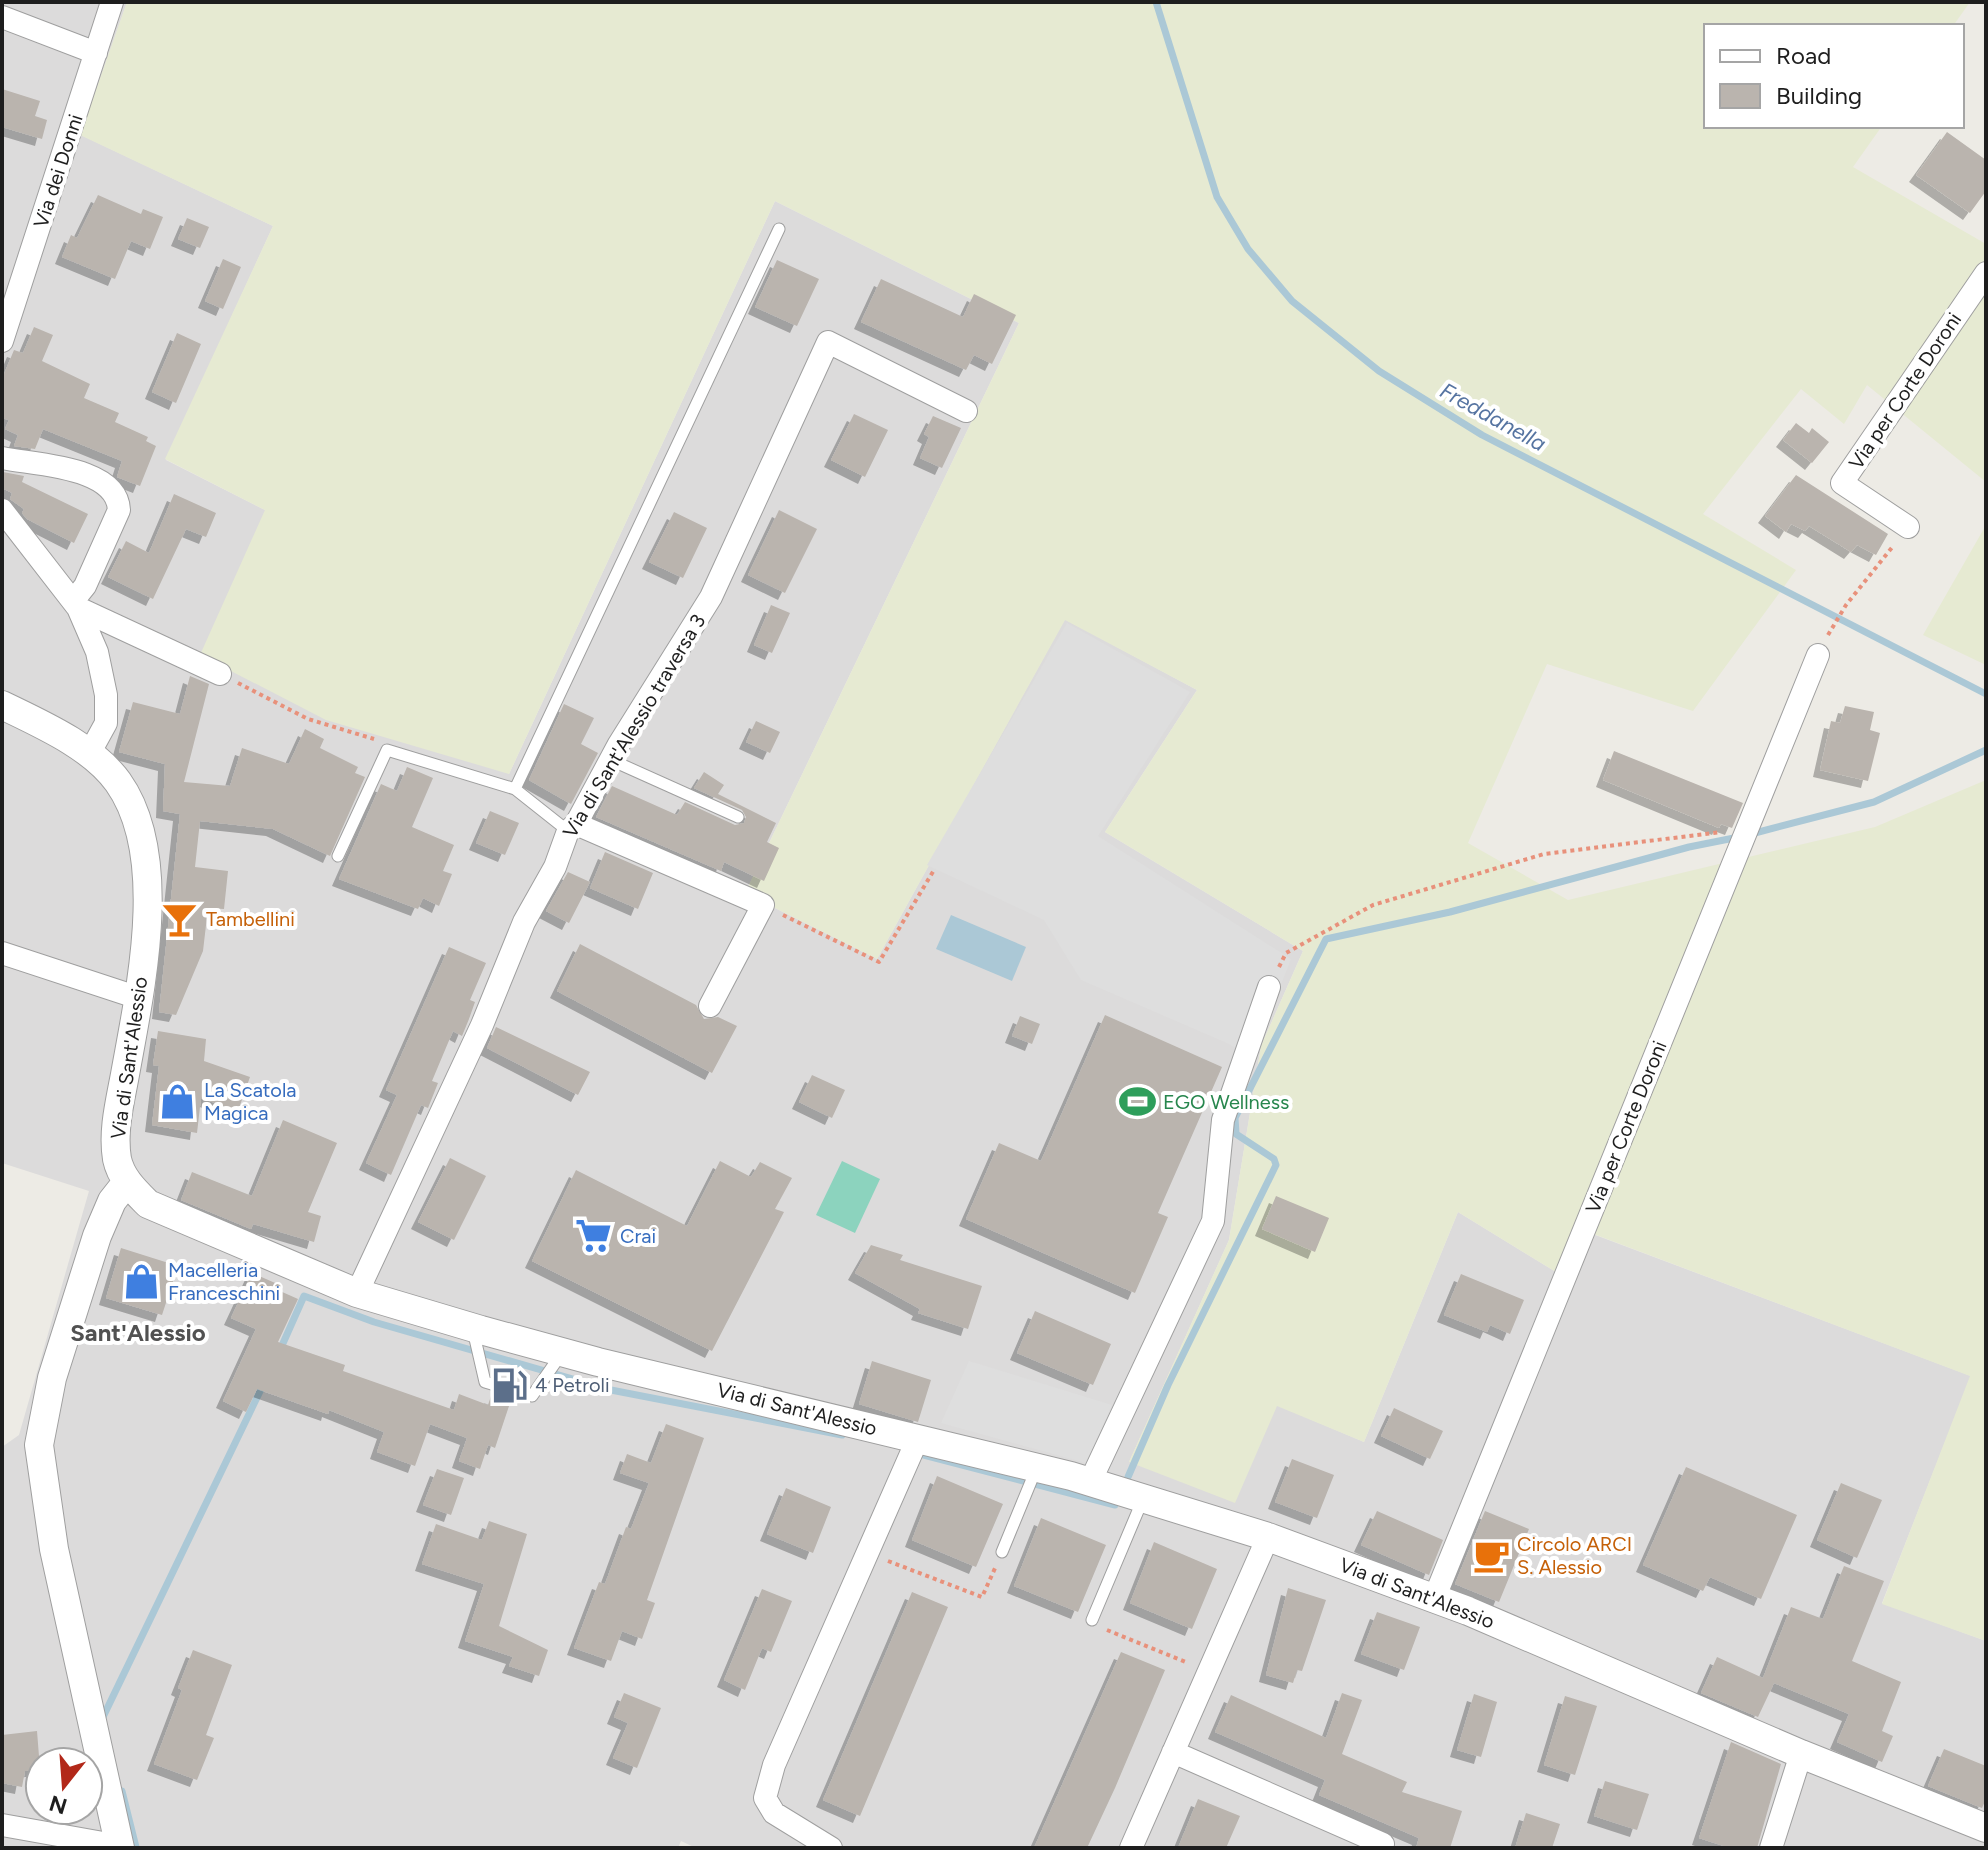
<svg xmlns="http://www.w3.org/2000/svg" width="1988" height="1850" font-family="Figtree,sans-serif">
	<style>
		.residential { fill: #dcdbdb; fill-rule: evenodd }
		.farmland { fill: #e6ead2 }
		.pitch { fill: #8cd3be }
		.parking { fill: #dedede }
		.water { fill: #abc8d6 }
		.lines { fill: none; stroke-linecap: round; stroke-linejoin: round }
		.stream { stroke: #abc8d6; stroke-width: 7 }
		.building { fill: #bab4ae; filter: url(#shadow) }
		.service-casing { stroke: #9f9f9f; stroke-width: 13 }
		.minor-casing { stroke: #9f9f9f; stroke-width: 24 }
		.tertiary-casing { stroke: #9f9f9f; stroke-width: 30 }
		.path { stroke: #e8917b; stroke-width: 4; stroke-dasharray: 4 4; stroke-linecap: butt }
		.service { stroke: #fff; stroke-width: 11 }
		.minor { stroke: #fff; stroke-width: 22 }
		.tertiary { stroke: #fff; stroke-width: 28 }
		.labels { text-anchor: middle; dominant-baseline: central; stroke-width: 8; stroke-linejoin: round; paint-order: stroke }
		.street-label { font-size: 20px; fill: #1e1e1e; stroke: #fff }
		.food-label { font-size: 20px; fill: #c56008; stroke: #fff; text-anchor: start }
		.shop-label { font-size: 20px; fill: #366cbe; stroke: #fff; text-anchor: start }
		.leisure-label { font-size: 20px; fill: #27864d; stroke: #fff; text-anchor: start }
		.service-label { font-size: 20px; fill: #4e5e75; stroke: #fff; text-anchor: start }
		.water-label { font-size: 22px; font-style: italic; fill: #5674a1; stroke: #fff }
		.quarter-label { font-size: 24px; font-weight: bold; fill: #515151; stroke: #fff }
	</style>
	<defs>
		<filter id="shadow"><feDropShadow dx="-7" dy="7" stdDeviation="0" flood-color="#0004"/></filter>
	</defs>
	<rect width="100%" height="100%" fill="#edebe5"/>
	<path class="residential" d="M2,2H127L81,135L273,226L166,460L265,510L509,774L775,201L1019,323L745,893L877,959L1065,619L1197,690L1105,832L1303,951L1261,1046L1229,1240L1129,1462L1277,1405L1364,1442L1458,1212L1569,1280L1590,1233L1971,1376L1882,1603L1986,1641V1848H696L681,1841L678,1848H2V1447L19,1435L89,1191L2,1163ZM40,1762H88V1810H40Z"/>
	<path class="farmland" d="M127,2H1970L1953,26H1706V126H1882L1853,167L1986,244V482L1867,385L1844,424L1801,389L1703,514L1796,570L1693,711L1547,664L1468,843L1568,900L1875,827L1986,780V1641L1882,1604L1970,1376L1591,1233L1569,1280L1458,1212L1364,1442L1277,1406L1235,1503L1129,1462L1229,1240L1261,1046L1303,951L1105,832L1197,690L1065,620L877,959L745,893L1019,323L775,201L509,774L326,720L200,655L265,510L165,459L273,226L80,135Z
		M1986,525V665L1923,635Z"/>
	<path class="pitch" d="M842,1161L880,1179L855,1233L816,1215Z"/>
	<path class="parking" d="M1067,623L1190,692L1098,836L1291,959L1252,1059L1229,1044L1081,980L1044,920L927,865Z
		M969,1361L1112,1405L1086,1463L941,1423Z"/>
	<path class="water" d="M951,915L1026,947L1012,981L936,949Z"/>
	<g class="lines">
		<path class="stream" d="M1156,2L1217,197L1248,249L1292,301L1379,371L1482,435L1986,694
			M1751,834L1874,802L1986,750
			M280,1350L304,1296L374,1322L611,1390L842,1435
			M916,1453L1115,1505
			M1128,1477L1168,1385L1276,1165L1274,1159L1236,1134L1235,1118L1326,939L1450,912L1689,847L1739,837
			M103,1717L264,1383
			M122,1791L136,1847"/>
	</g>
	<path class="building" d="M2,89L40,101L35,116L47,120L42,139L2,127Z
		M1947,132L1986,160V191L1970,213L1916,175Z
		M98,195L141,214L143,209L163,217L150,249L131,241L115,279L62,257L71,235L77,238Z
		M187,218L209,227L200,248L178,239Z
		M223,259L241,267L223,309L205,301Z
		M777,260L819,279L797,326L755,307Z
		M881,279L963,317L974,294L1016,315L992,364L974,355L966,370L861,322Z
		M34,327L53,335L42,361L90,384L84,398L119,413L115,422L148,437L146,441L156,446L140,486L117,477L122,461L43,429L35,449L14,446L18,435L5,429L9,420L2,418V379L14,350L23,353Z
		M177,333L201,344L176,403L152,392Z
		M854,414L888,430L865,477L831,460Z
		M933,416L961,428L942,468L920,458L929,437L924,434Z
		M1796,423L1809,433L1812,428L1829,442L1812,463L1783,440Z
		M3,472L24,476L22,482L88,514L74,543L27,519L22,513L24,509L10,499L12,493L2,488Z
		M1796,475L1888,534L1876,555L1857,545L1851,552L1809,526L1805,531L1791,524L1786,532L1765,516Z
		M174,494L216,513L206,537L186,529L153,599L108,577L126,541L149,553Z
		M779,510L817,529L785,593L748,575Z
		M674,512L707,528L683,578L649,562Z
		M771,605L790,613L772,653L754,645Z
		M190,676L209,684L184,782L230,786L242,748L289,764L305,729L324,739L320,748L358,767L355,773L365,777L330,856L273,829L200,821L195,867L228,871L224,909L208,908L203,951L176,1015L159,1012L180,814L163,811L165,764L119,752L133,702L180,714Z
		M564,704L594,718L581,744L598,753L571,804L529,780Z
		M1845,706L1874,712L1870,730L1880,733L1868,781L1820,770L1831,721L1840,723Z
		M756,721L780,732L770,753L746,742Z
		M1614,751L1743,803L1732,828L1721,824L1719,828L1603,780Z
		M407,767L433,778L412,827L454,845L443,871L452,874L439,906L423,898L418,909L339,879L381,784L397,791Z
		M704,772L724,785L718,794L776,823L767,842L779,848L764,881L724,862L721,871L596,817L612,786L677,815L685,802L735,825L744,823L746,817L742,810L694,788Z
		M490,811L519,823L505,855L476,843Z
		M605,852L653,873L638,909L590,888Z
		M568,872L590,882L569,923L546,911Z
		M580,944L696,1005L704,1019L718,1017L737,1026L712,1073L557,991Z
		M449,947L486,963L470,1000L475,1002L469,1019L462,1036L453,1031L432,1081L438,1083L428,1108L421,1105L391,1175L366,1163L397,1095L386,1090Z
		M1105,1015L1222,1067L1158,1213L1168,1217L1135,1293L966,1219L999,1143L1041,1161Z
		M1020,1016L1040,1024L1032,1044L1012,1036Z
		M496,1027L590,1072L578,1095L487,1048Z
		M158,1031L206,1039L204,1061L250,1077L238,1111L201,1098L197,1133L152,1125L159,1066L153,1065Z
		M812,1075L845,1090L832,1118L799,1102Z
		M283,1120L337,1143L308,1212L321,1216L314,1242L253,1224L251,1229L181,1200L192,1172L252,1196Z
		M450,1158L486,1176L454,1240L418,1222Z
		M720,1161L751,1177L760,1162L792,1178L775,1209L784,1212L712,1351L532,1261L576,1170L687,1226Z
		M1276,1196L1329,1218L1315,1252L1262,1229Z
		M871,1245L903,1255L900,1260L982,1286L968,1329L918,1313L920,1309L855,1273Z
		M121,1248L178,1266L162,1315L106,1298Z
		M252,1273L282,1286L280,1291L298,1299L278,1342L345,1365L343,1371L454,1410L459,1394L488,1405L491,1396L510,1403L495,1448L488,1445L480,1469L459,1461L467,1438L430,1424L415,1466L377,1452L384,1432L329,1410L328,1414L257,1389L246,1412L223,1401L256,1329L231,1318Z
		M1461,1274L1524,1300L1510,1334L1490,1325L1487,1332L1444,1315Z
		M1035,1311L1111,1344L1093,1385L1017,1353Z
		M872,1361L931,1380L918,1422L859,1404Z
		M1394,1408L1443,1431L1430,1459L1381,1436Z
		M666,1424L704,1438L647,1600L655,1603L642,1639L622,1631L611,1661L574,1648L599,1582L605,1584L626,1527L631,1529L649,1483L620,1473L627,1454L651,1463Z
		M1292,1459L1334,1475L1317,1518L1275,1502Z
		M1686,1467L1797,1515L1761,1599L1710,1577L1703,1591L1643,1565Z
		M437,1469L464,1478L451,1515L423,1505Z
		M937,1476L1003,1504L976,1567L912,1540Z
		M1841,1483L1882,1500L1857,1558L1817,1540Z
		M786,1488L831,1507L813,1553L767,1534Z
		M1377,1511L1443,1540L1429,1575L1361,1545Z
		M1485,1511L1529,1529L1499,1602L1455,1584Z
		M1041,1518L1106,1545L1078,1612L1014,1586Z
		M489,1521L527,1534L499,1626L548,1650L539,1676L509,1666L513,1657L465,1641L484,1584L422,1564L436,1524L482,1540Z
		M1154,1542L1217,1569L1192,1629L1130,1603Z
		M1844,1566L1884,1581L1852,1661L1901,1682L1882,1731L1893,1736L1882,1762L1837,1742L1849,1714L1774,1683L1758,1717L1701,1693L1717,1657L1763,1678L1791,1607L1823,1619Z
		M1288,1588L1326,1600L1302,1671L1297,1670L1293,1683L1266,1675Z
		M762,1589L792,1601L771,1652L762,1648L745,1690L724,1680Z
		M912,1592L948,1607L860,1816L823,1800Z
		M1377,1612L1420,1627L1404,1670L1361,1654Z
		M193,1650L232,1665L206,1735L214,1738L197,1780L154,1764L182,1690L178,1688Z
		M1121,1652L1165,1670L1115,1788L1087,1848H1034Z
		M624,1693L661,1708L637,1768L613,1758L628,1723L614,1717Z
		M1342,1693L1362,1700L1342,1754L1407,1782L1402,1792L1462,1811L1450,1848H1416L1419,1838L1319,1795L1325,1780L1215,1732L1231,1695L1326,1738Z
		M1474,1694L1497,1702L1481,1757L1457,1750Z
		M1565,1696L1597,1706L1575,1775L1544,1765Z
		M37,1731L40,1769L25,1771L22,1787L2,1783V1735Z
		M1731,1742L1781,1764L1757,1848H1730L1699,1838Z
		M1944,1749L1986,1766V1799L1982,1808L1928,1786Z
		M1605,1781L1649,1794L1637,1830L1594,1816Z
		M1198,1799L1240,1816L1226,1848H1178Z
		M1526,1813L1560,1824L1552,1848H1515Z"/>
	<g class="lines">
		<defs>
			<path id="service" d="M611,760L738,817
				M515,789L779,229
				M338,856L387,750L515,789L568,831
				M473,1330L485,1382L532,1396L562,1353
				M1002,1552L1037,1467
				M1092,1620L1143,1499"/>
			<path id="minor" d="M2,17L96,53
				M2,341L112,2
				M2,458C35,465 117,466 119,510L85,586L73,601
				M2,510L78,608L97,652L106,695V723L89,754
				M1908,527L1842,483L1986,273
				M78,608L220,674
				M576,824L763,905L710,1006
				M2,953L139,998
				M357,1293L482,1025L524,922L555,867L568,831L576,824L619,744L711,597L828,342L966,411
				M1090,1482L1213,1221L1223,1120L1269,987
				M1434,1599L1818,655
				M1173,1752L1383,1844
				M2,1825L120,1846
				M831,1848L774,1813L765,1798L774,1765L918,1438
				M1131,1848L1268,1537
				M1771,1848L1801,1754"/>
			<path id="tertiary" d="M2,705C41,724 92,746 118,782C170,855 141,986 126,1069C121,1098 112,1129 117,1159C121,1178 135,1191 148,1204L357,1293L481,1330L598,1362L1071,1476L1268,1537L1468,1611L1801,1754L1986,1828
				M120,1848L54,1549L39,1445L52,1378L97,1236L112,1201L127,1182"/>
		</defs>
		<use href="#service" class="service-casing"/>
		<use href="#minor" class="minor-casing"/>
		<use href="#tertiary" class="tertiary-casing"/>
		<path class="path" d="M1828,635L1846,605L1894,545
			M238,683L308,719L374,739
			M783,915L879,962L934,870
			M1279,967L1286,953L1373,905L1544,854L1721,832
			M888,1561L982,1597L996,1566
			M1107,1630L1188,1663"/>
		<use href="#service" class="service"/>
		<use href="#minor" class="minor"/>
		<use href="#tertiary" class="tertiary"/>
	</g>
	<defs>
		<symbol id="bar-bare" viewBox="-9 -9 18 18"><path d="M-6-5H6L.8 .8V4.5H3.5V6h-7V4.5H-.8V.8Z" fill="#e8710a" stroke="#fff" stroke-width="2.5" paint-order="stroke"/></symbol>
		<symbol id="shop-bare" viewBox="-9 -9 18 18"><path d="M-5-2.5h2.3a2.7 3.5 0 0 1 5.4 0H5L5.5 6h-11ZM-1.5-2.5h3a1.5 2.3 0 0 0-3 0Z" fill="#3f7fe0" stroke="#fff" stroke-width="2.5" paint-order="stroke"/></symbol>
		<symbol id="stadium-bare" viewBox="-9 -9 18 18"><path d="M0-5a6.5 5 0 1 0 0 10a6.5 5 0 1 0 0-10ZM-3.5-1.8h7v3.6h-7Z" fill="#2e9e5b" stroke="#fff" stroke-width="2.5" paint-order="stroke"/></symbol>
		<symbol id="supermarket-bare" viewBox="-9 -9 18 18"><path d="M-6-5.5h2.5l.6 2H6L4.5 2H-2.5L-4.4-4H-6ZM-1.5 3.2a1.3 1.3 0 1 0 .1 0ZM3 3.2a1.3 1.3 0 1 0 .1 0Z" fill="#3f7fe0" stroke="#fff" stroke-width="2.5" paint-order="stroke"/></symbol>
		<symbol id="fuel-bare" viewBox="-9 -9 18 18"><path d="M-5.5-6h7V0h2V4h1.3V-2.5L3-4.5l.8-.8L6-3V5H2.5V1h-1V6h-7ZM-4.2-4.7v3.2H.2V-4.7Z" fill="#5c6f8a" stroke="#fff" stroke-width="2.5" paint-order="stroke"/></symbol>
		<symbol id="cafe-bare" viewBox="-9 -9 18 18"><path d="M-5.5-4.5H6V0H3Q3 3.5 0 3.5H-2.5Q-5.5 3.5-5.5 0ZM3-3.2v2h1.7v-2ZM-6 4.5H4V6H-6Z" fill="#e8710a" stroke="#fff" stroke-width="2.5" paint-order="stroke"/></symbol>
	</defs>
	<g fill-rule="evenodd">
		<use href="#bar-bare" x="154" y="894" width="51" height="51"/>
		<use href="#shop-bare" x="152" y="1076" width="51" height="51"/>
		<use href="#stadium-bare" x="1112" y="1076" width="51" height="51"/>
		<use href="#supermarket-bare" x="568" y="1210" width="51" height="51"/>
		<use href="#shop-bare" x="116" y="1256" width="51" height="51"/>
		<use href="#fuel-bare" x="484" y="1360" width="51" height="51"/>
		<use href="#cafe-bare" x="1466" y="1530" width="51" height="51"/>
	</g>
	<g class="labels">
		<g class="street-label">
			<text transform="translate(58 171) rotate(-72)">Via dei Donni</text>
			<text transform="translate(1905 391) rotate(-56)">Via per Corte Doroni</text>
			<text transform="translate(634 726) rotate(-59)">Via di Sant'Alessio traversa 3</text>
			<text transform="translate(129 1058) rotate(-82)">Via di Sant'Alessio</text>
			<text transform="translate(1626 1127) rotate(-68)">Via per Corte Doroni</text>
			<text transform="translate(797 1409) rotate(14)">Via di Sant'Alessio</text>
			<text transform="translate(1417 1593) rotate(21)">Via di Sant'Alessio</text>
		</g>
		<g class="food-label">
			<text x="206" y="919">Tambellini</text>
			<text x="1517" y="1544">Circolo ARCI<tspan x="1517" dy="23">S. Alessio</tspan></text>
		</g>
		<g class="shop-label">
			<text x="204" y="1090">La Scatola<tspan x="204" dy="23">Magica</tspan></text>
			<text x="620" y="1236">Crai</text>
			<text x="168" y="1270">Macelleria<tspan x="168" dy="23">Franceschini</tspan></text>
		</g>
		<g class="leisure-label">
			<text x="1163" y="1102">EGO Wellness</text>
		</g>
		<g class="service-label">
			<text x="535" y="1385">4 Petroli</text>
		</g>
		<g class="water-label">
			<text transform="translate(1493 417) rotate(29)">Freddanella</text>
		</g>
		<g class="quarter-label">
			<text x="138" y="1332">Sant'Alessio</text>
		</g>
	</g>
	<rect width="1988" height="1850" fill="none" stroke="#1e1e1e" stroke-width="8"/>
	<rect x="1704" y="24" width="260" height="104" fill="#ffffff" stroke="#a5a5a5" stroke-width="2"/>
	<rect x="1720" y="50" width="40" height="12" fill="#ffffff" stroke="#a5a5a5" stroke-width="2"/>
	<text x="1776" y="64" font-size="24" fill="#1e1e1e">Road</text>
	<rect x="1720" y="84" width="40" height="24" fill="#bab4ae" stroke="#a5a5a5" stroke-width="2"/>
	<text x="1776" y="104" font-size="24" fill="#1e1e1e">Building</text>
	<g transform="translate(64 1786) rotate(197)"><circle r="38" fill="#ffffff" stroke="#a5a5a5" stroke-width="2"/>
	<path d="M0-6L14 30L0 20L-14 30Z" fill="#b22819"/>
	<text y="-12" font-size="22" font-weight="bold" text-anchor="middle" fill="#1e1e1e">N</text>
	</g>
</svg>
